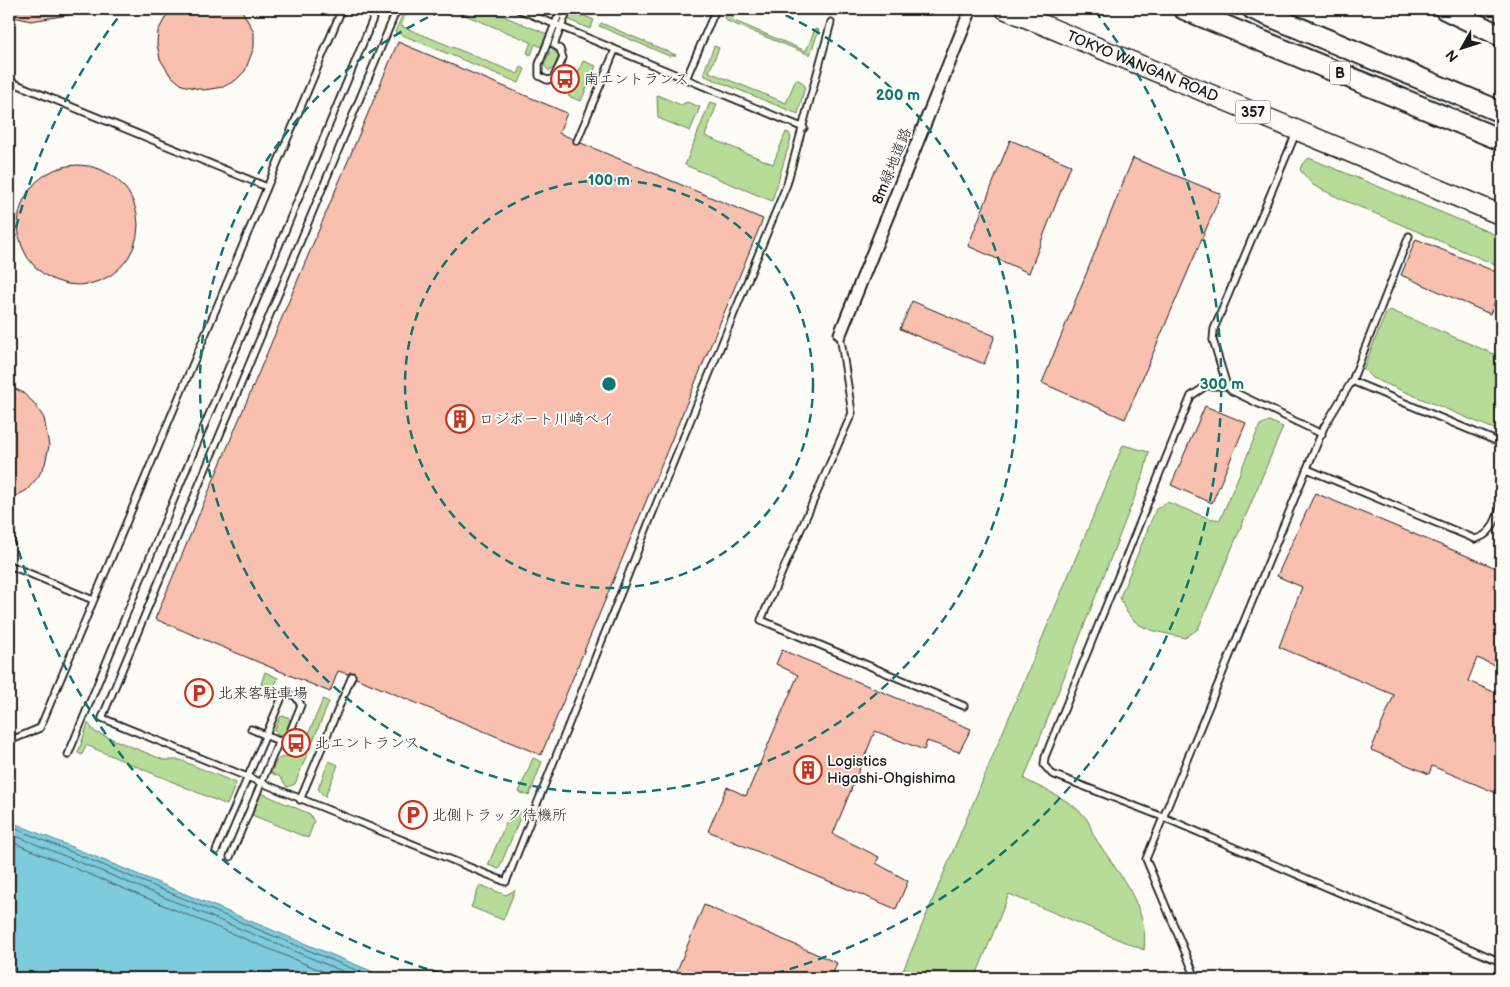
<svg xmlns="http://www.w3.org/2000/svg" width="1510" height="987" font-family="'Balsamiq Sans','Klee One',sans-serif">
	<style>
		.green { fill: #b7dc97; stroke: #6a7c5a }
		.water { fill: #7ecbdd; stroke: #578590 }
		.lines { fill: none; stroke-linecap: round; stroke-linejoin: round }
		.shore { stroke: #436269; stroke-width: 1 }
		.building { fill: #f9bfaf; stroke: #1c1c1c }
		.service-casing { stroke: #1c1c1c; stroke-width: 9 }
		.minor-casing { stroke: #1c1c1c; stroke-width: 15 }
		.trunk-casing { stroke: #1c1c1c; stroke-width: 22 }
		.motorway-casing { stroke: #1c1c1c; stroke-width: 24 }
		.service { stroke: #fdfcf7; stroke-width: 5.5 }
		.minor { stroke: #fdfcf7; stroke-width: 11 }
		.trunk { stroke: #fdfcf7; stroke-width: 19 }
		.motorway { stroke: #fdfcf7; stroke-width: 20 }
		.ring { fill: none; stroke: #0f766e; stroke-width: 2.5; stroke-dasharray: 9 6 }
		.labels { text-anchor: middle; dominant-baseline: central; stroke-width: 4; stroke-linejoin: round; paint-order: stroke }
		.shield { fill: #fdfcf7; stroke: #605f5e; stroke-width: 1 }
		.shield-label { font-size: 14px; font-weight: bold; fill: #1c1c1c }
		.street-label { font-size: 15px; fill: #1c1c1c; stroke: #fdfcf7 }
		.poi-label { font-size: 15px; fill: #1c1c1c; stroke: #fdfcf7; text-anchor: start }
		.centre { fill: #0f766e; stroke: #fdfcf7; stroke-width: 2.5 }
		.ring-label { font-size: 15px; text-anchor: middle; font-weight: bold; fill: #0f766e; stroke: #fdfcf7; stroke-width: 4; stroke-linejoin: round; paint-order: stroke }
	</style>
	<rect width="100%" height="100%" fill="#fdfcf7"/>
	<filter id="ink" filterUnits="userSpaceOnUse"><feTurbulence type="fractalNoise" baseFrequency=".02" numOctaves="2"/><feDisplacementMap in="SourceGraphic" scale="10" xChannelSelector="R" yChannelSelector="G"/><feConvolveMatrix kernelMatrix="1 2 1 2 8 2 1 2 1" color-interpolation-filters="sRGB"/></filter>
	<g filter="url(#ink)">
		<path class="green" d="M405,9H408L401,26L518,74L521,67L525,69L519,83L395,32Z
			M450,9H486L547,34L541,47L535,44L531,55L527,53L531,42Z
			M729,9H736L732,20L806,51L815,29L819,30L810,55L727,21L725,17Z
			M572,11L594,20L590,29L569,20Z
			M601,23L676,55L669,56L599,26Z
			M714,46L719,48L709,72L786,103L796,79L802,82L805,86L798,114L705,76L704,72Z
			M553,50L559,55L554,68L549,71L544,65L549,53Z
			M583,61L596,66L581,101L568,96Z
			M657,95L681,105L687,102L700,107L690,131L658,118Z
			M710,102L717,104L705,136L773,164L786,132L789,133L791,138L772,201L685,165Z
			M1309,158L1501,237V267L1341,199L1313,185L1300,170L1302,164Z
			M1390,310L1501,357V432L1372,378L1363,369L1386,313Z
			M1269,421L1283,427L1198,629L1185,638C1154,630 1131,632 1120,597L1156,509L1167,502L1208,518L1220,520L1260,425Z
			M1123,445L1149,452L1144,473L1024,779C1044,790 1071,799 1086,818C1090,823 1091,830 1094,836C1115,870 1150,906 1144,950L1009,894L975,978H900Z
			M265,672L278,678L273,689L261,684Z
			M323,699L329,702L312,743L306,740Z
			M283,716L288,717L290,721L284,734L280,737L274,731L280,717Z
			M88,723L95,732L164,760H180L236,783L227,805L86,745L82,755L78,753Z
			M298,748L308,752L295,784L287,787L280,777L271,773C277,758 276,758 291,756Z
			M533,758L542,762L529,796L519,792Z
			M329,761L338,765L325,797L318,789Z
			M261,793L310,814L314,822L308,838L252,815Z
			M512,809L522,813L499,869L488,865Z
			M480,885L506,895L515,890L503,920L471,907Z"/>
		<path class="water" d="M9,821L388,978H9Z"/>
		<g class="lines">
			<path class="shore" d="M9,826L375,978
				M9,833L359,978
				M9,841L339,978"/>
		</g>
		<path class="building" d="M9,9H68V15L31,21L9,16Z
			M170,9H241L254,32V47L245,71L236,80L223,87L204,90L182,85L170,75L160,59L157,44L158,31Z
			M398,42L567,113L559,133L573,139L575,145L581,143L763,219L541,755L356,678L353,672L348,674L338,671L330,692L155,619Z
			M1010,140L1071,165L1029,273L968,246Z
			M1133,158L1221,194L1125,419L1042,383Z
			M18 225a60 60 0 1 1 120 0a60 60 0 1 1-120 0Z
			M1416,239L1501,274V286L1490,314L1401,275Z
			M912,301L995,336L984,364L900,329Z
			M9,386L22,392L34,403L44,418L49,446L45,464L38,477L27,490L9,500Z
			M1205,406L1246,423L1212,503L1171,485Z
			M1315,493L1501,570V668L1477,658L1468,681L1501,695V795L1432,766L1429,774L1371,750L1394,695L1279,647L1302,587L1277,576Z
			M782,650L971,729L959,752L927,741L924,750L875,731L833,834L879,857L876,863L908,881L896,909L708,831L727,787L746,796L798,675L776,664Z
			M704,905L837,963L831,978H674Z"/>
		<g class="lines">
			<defs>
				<path id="service" d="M397,9L102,718L506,882L655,507L787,184L831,22
					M518,9L804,128
					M561,9L539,64V76L547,80L553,79L563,58L560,49L554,45L568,9
					M686,79L716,9
					M9,81L267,187
					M1296,133L1214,329L1213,340L1227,386L1232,391L1322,434
					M577,141L615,50
					M840,334L852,413L761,620L964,706
					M1352,381L1501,443
					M1227,386H1206L1191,396L1045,757L1044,765L1052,774L1163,817L1501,962
					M1307,469L1475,539C1492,535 1495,521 1501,506
					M9,565L93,600
					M251,729L279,741
					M9,741L40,728L342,9
					M68,755L377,9
					M300,800L352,676
					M216,851L283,695L288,693L296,697L301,705L288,737L279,741L230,857
					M1196,978L1146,859L1324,427L1352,381L1409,236"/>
				<path id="minor" d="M840,334L971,9"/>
				<g id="trunk">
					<path id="s1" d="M1005,9L1501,215"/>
				</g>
				<path id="motorway" d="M1184,9L1501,140
					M1253,9L1501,112
					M1445,9L1501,36"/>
			</defs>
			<use href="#service" class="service-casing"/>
			<use href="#minor" class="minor-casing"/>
			<use href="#trunk" class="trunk-casing"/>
			<use href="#motorway" class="motorway-casing"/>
			<use href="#service" class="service"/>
			<use href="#minor" class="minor"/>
			<use href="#trunk" class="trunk"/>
			<use href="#motorway" class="motorway"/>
		</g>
	</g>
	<g class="ring">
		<circle cx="609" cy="384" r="204"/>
		<path d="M772 9A409 409 0 1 1 446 9"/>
		<path d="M456 977A613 613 0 0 1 9 511M9 257A613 613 0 0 1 123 11M1095 11A613 613 0 0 1 762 977"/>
	</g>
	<defs>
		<symbol id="bus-ring" viewBox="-11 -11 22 22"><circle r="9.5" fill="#fdfcf7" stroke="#c8321e" stroke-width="1.5"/><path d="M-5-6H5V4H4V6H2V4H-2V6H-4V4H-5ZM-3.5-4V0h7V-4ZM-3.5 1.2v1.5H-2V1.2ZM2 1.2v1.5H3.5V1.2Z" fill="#c8321e"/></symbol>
		<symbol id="building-ring" viewBox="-11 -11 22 22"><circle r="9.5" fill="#fdfcf7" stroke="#c8321e" stroke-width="1.5"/><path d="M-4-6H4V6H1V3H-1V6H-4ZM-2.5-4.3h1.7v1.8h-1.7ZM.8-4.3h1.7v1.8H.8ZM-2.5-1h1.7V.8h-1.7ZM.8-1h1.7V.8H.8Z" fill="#c8321e"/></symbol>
		<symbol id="parking-ring" viewBox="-11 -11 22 22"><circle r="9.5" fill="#fdfcf7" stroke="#c8321e" stroke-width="1.5"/><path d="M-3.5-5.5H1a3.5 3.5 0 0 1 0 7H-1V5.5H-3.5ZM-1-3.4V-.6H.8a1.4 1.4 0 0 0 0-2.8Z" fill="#c8321e"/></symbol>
	</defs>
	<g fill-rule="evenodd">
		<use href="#bus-ring" x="549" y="63" width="32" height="32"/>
		<use href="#building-ring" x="444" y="403" width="32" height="32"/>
		<use href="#parking-ring" x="183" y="677" width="32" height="32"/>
		<use href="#bus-ring" x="280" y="727" width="32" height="32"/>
		<use href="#building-ring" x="792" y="754" width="32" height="32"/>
		<use href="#parking-ring" x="397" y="799" width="32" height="32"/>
	</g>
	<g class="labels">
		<g class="shield">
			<rect x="1330" y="61.5" width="20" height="23" rx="4"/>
			<rect x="1235.5" y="100.5" width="35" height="23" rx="4"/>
		</g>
		<g class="shield-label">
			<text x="1340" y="73">B</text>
			<text x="1253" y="112">357</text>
		</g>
		<g class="street-label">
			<text stroke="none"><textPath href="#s1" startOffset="149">TOKYO WANGAN ROAD</textPath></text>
			<text transform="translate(892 166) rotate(-68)">8m緑地道路</text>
		</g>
		<g class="poi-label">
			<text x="584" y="79">南エントランス</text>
			<text x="479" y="419">ロジポート川﨑ベイ</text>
			<text x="218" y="693">北来客駐車場</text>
			<text x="315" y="743">北エントランス</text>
			<text x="827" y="761">Logistics<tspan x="827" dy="17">Higashi-Ohgishima</tspan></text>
			<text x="432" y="815">北側トラック待機所</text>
		</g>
	</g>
	<circle cx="609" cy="384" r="8" class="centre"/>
	<g class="ring-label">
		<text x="898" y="100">200 m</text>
		<text x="609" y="185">100 m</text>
		<text x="1222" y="389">300 m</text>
	</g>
	<rect width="1510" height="987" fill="none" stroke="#fdfcf7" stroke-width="30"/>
	<rect x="15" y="15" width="1480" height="957" fill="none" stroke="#1c1c1c" stroke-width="2" filter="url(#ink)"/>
	<g transform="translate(1462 48) rotate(231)" stroke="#fdfcf7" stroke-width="4" paint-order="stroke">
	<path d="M0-4L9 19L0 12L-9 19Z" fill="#1c1c1c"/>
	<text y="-8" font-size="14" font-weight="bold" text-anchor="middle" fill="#1c1c1c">N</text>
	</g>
</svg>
